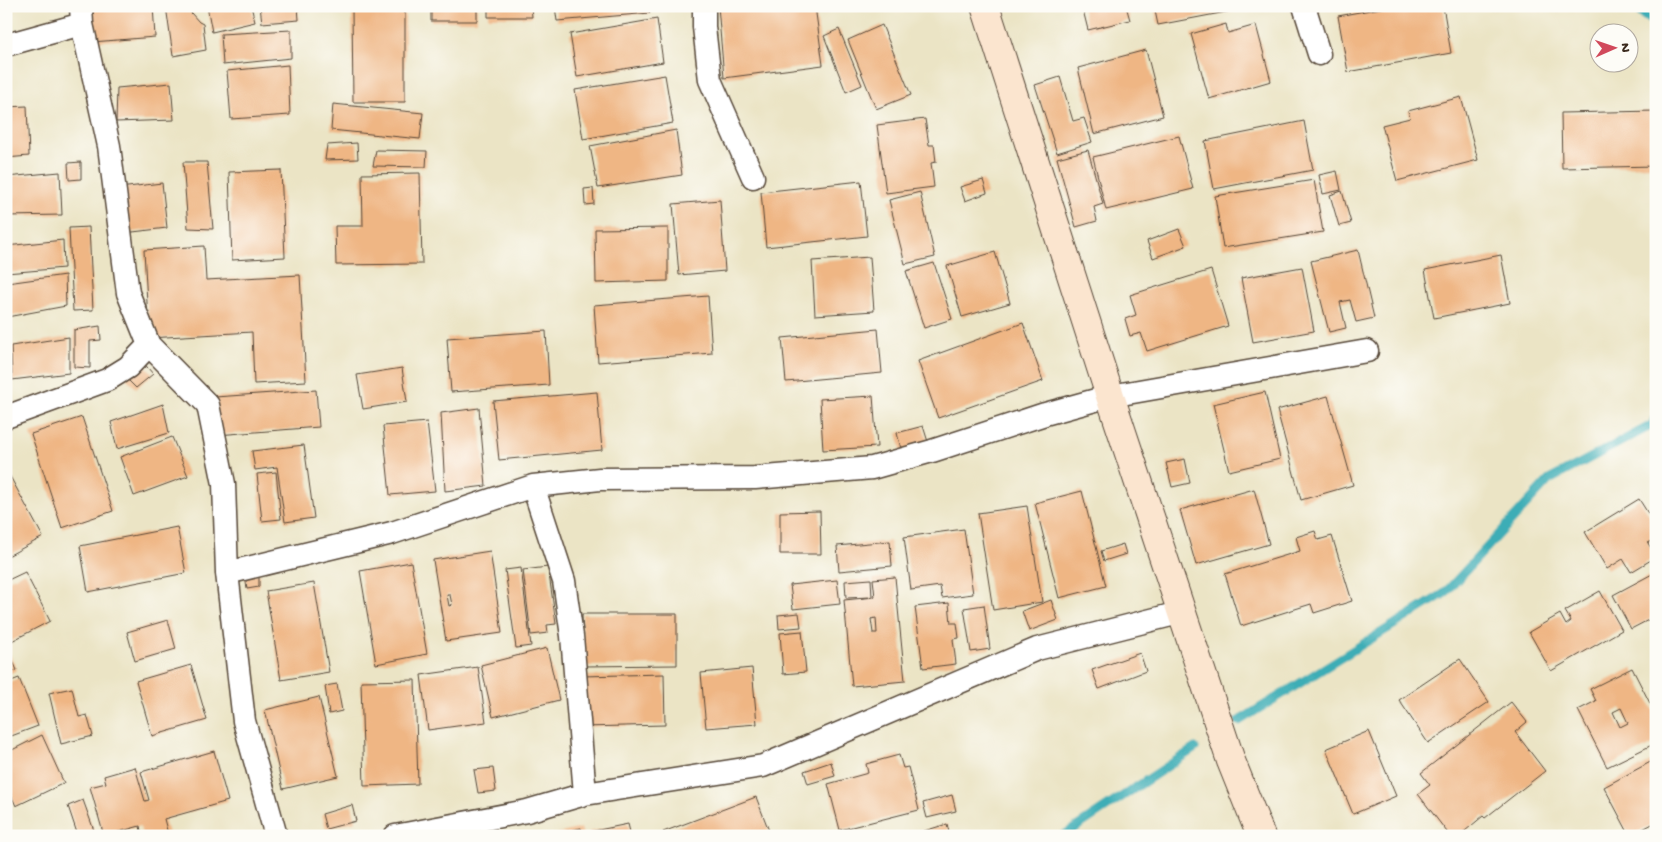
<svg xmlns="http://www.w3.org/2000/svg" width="1662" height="842" font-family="'Gochi Hand',sans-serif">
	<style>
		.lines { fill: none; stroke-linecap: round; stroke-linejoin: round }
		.stream { stroke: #3cadb6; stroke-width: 9 }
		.building { fill: #efb684; fill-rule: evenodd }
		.street-casing { stroke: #554637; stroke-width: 25 }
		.secondary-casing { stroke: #554637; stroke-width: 30 }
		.street { stroke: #fff; stroke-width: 22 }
		.secondary { stroke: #fbe5cf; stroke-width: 28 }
	</style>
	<rect width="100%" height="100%" fill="#fdfcf7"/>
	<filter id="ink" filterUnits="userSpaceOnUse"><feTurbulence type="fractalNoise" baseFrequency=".02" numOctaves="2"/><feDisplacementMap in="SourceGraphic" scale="10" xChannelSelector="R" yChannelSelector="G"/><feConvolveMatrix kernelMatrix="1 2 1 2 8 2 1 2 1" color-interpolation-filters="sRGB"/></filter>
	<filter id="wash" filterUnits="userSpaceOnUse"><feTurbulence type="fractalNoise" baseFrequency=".0096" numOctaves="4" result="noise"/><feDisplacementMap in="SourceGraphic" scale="20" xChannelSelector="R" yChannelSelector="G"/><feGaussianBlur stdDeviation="1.12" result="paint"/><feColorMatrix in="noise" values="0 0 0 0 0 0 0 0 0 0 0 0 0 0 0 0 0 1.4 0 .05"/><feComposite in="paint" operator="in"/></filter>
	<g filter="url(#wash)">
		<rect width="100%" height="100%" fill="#ebe4c5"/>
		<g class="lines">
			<path class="stream" d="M1631,6L1656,24
				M1239,721L1445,593L1549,480L1652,425L1656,416
				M1063,836L1195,748"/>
		</g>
		<g id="blocks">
			<path class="building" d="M90,6H153L155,37L92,42Z
				M166,6H188L191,13L199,22L203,24L206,50L173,56Z
				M207,6H251L255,22L212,32Z
				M260,6H298L299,20L262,23Z
				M431,6H477V21H431Z
				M488,6H531L532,17H488Z
				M555,6H649L650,13L557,21Z
				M718,6H815L823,65L724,78Z
				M1082,6H1126L1130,20L1088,30Z
				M1154,6H1247V8L1158,25Z
				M1392,6H1443L1451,53L1348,72L1338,16Z
				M352,9H405V102H353Z
				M657,19L663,62L577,77L570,34Z
				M1226,24L1228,33L1256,25L1271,81L1209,99L1191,34Z
				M882,25L911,95L876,109L848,40Z
				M839,29L862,85L846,92L824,36Z
				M291,30V58L223,65L221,34Z
				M1146,50L1163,116L1094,134L1078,68Z
				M288,65L290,115L231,119L227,71Z
				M665,75L673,123L583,139L575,90Z
				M1060,77L1073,121L1084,118L1092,142L1057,153L1035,85Z
				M171,83L174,120L116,122L117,88Z
				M1461,97L1478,160L1397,181L1382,125L1410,118L1408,111Z
				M333,104L423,113L420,139L331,130Z
				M27,106L29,156L6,158V107Z
				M1656,111V166L1562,168L1561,113Z
				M925,119L929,145H934L936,162L931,163L934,187L886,193L877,125Z
				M1304,121L1313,170L1214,189L1205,141Z
				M676,130L682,175L598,188L590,146Z
				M1179,136L1193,189L1106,210L1093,157Z
				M357,143L358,159L325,160L327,145Z
				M376,150L427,151L426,167L373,166Z
				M1088,150L1103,204L1094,207L1097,221L1076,227L1057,158Z
				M81,162V179L69,180L68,163Z
				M183,162H207L213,229L188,228Z
				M281,170L285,257L232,260L229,172Z
				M1337,171L1341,190L1323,194L1319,175Z
				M60,172L62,215L6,216V177Z
				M420,173L422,264L336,265L335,226H363L362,174Z
				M983,180L987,193L965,201L960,187Z
				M1314,180L1323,232L1223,248L1215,196Z
				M861,181L867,236L766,247L761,192Z
				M162,183L167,228L124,233L119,188Z
				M593,188L594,204L585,205L584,189Z
				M1342,191L1351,223L1339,226L1330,195Z
				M920,192L935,257L905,264L889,200Z
				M720,200L725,271L679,275L673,204Z
				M89,227L93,310L73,311L69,228Z
				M668,228V281L596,283L595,229Z
				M1179,229L1186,246L1153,258L1147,241Z
				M63,240L64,268L6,273V246Z
				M204,246L206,280L300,275L306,381L254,384L252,332L149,338L144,250Z
				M1358,250L1374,318L1356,322L1350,300L1340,302L1346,328L1329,332L1311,261Z
				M995,252L1010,303L962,317L947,266Z
				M1501,255L1510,303L1434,318L1425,270Z
				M870,257L874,311L815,315L812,261Z
				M934,263L952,319L924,328L906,271Z
				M1302,267L1314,331L1253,342L1241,278Z
				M1211,270L1228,326L1147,351L1141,333L1130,336L1125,319L1136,315L1130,295Z
				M65,275L66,306L7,317V283Z
				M708,296L712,353L598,362L594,305Z
				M1023,323L1043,381L938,418L918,361Z
				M100,326L101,340L90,341V368L74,367V330Z
				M878,329L882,373L786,382L782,338Z
				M546,331L549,385L451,392L447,338Z
				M69,337V373L12,380L11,346Z
				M142,361L153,374L136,388L126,378Z
				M402,368L407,402L363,409L357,375Z
				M316,390L319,427L217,435L215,397Z
				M597,392L602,450L499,460L493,401Z
				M1265,392L1280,459L1229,471L1213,404Z
				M873,396L877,447L823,450L820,399Z
				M1328,396L1353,485L1301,500L1277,410Z
				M163,404L169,433L117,449L111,422Z
				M479,408L486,486L445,491L441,413Z
				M82,417L113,511L62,528L31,434Z
				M427,422L435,491L390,495L383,426Z
				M923,426L929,445L902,453L897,433Z
				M172,437L188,476L134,496L120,457Z
				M304,445L314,518L285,522L277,467L255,470L252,451Z
				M1185,459L1190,483L1172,487L1166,463Z
				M6,469L43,537L6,557Z
				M276,472L281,519L262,521L257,474Z
				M1254,489L1269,544L1196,565L1180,510Z
				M1082,491L1106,586L1059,598L1035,503Z
				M1639,499L1656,526V539L1648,543L1656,557L1631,572L1623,559L1607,569L1585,532Z
				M1027,506L1042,602L993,610L978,513Z
				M820,511L821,554H780V512Z
				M177,527L186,573L88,592L80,546Z
				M964,529L973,594L942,598L940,586L911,590L904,537Z
				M1315,531L1318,540L1332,536L1352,601L1314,613L1311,604L1241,626L1225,574L1300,551L1296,537Z
				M890,541L892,566L839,571L837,546Z
				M1123,544L1126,554L1104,561L1101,551Z
				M490,551L502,633L446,641L433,560ZM447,595H450L452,605L449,606Z
				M411,562L427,654L376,664L360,571Z
				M548,567L556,624L547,625L548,633L531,635L523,570Z
				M521,568L531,646L516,648L505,570Z
				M25,572L50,621L6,644V581Z
				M1656,572V616L1631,629L1613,595Z
				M259,574V587L247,589L245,575Z
				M895,577L905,681L852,686L844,600L875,597L873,579ZM876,618L877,633H873L871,619Z
				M871,579L872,597L846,598L845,581Z
				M837,580L840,604L793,609L790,585Z
				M314,583L329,672L281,680L266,591Z
				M1600,591L1622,630L1551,671L1529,632L1560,614L1566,625L1571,621L1565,611Z
				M1051,600L1058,620L1029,631L1022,611Z
				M949,603L951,623H957L959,638L953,639L956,664L923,668L915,607Z
				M984,605L990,649L971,652L964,608Z
				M799,613L801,627L779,629L778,615Z
				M582,614H677V665L583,666Z
				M168,620L176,649L135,661L127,632Z
				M802,631L806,672L783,674L780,633Z
				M6,647L17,670L6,675Z
				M547,648L559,700L493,717L481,665Z
				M1140,653L1146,671L1099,689L1092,670Z
				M1460,659L1489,702L1428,743L1399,700Z
				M191,665L207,720L152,736L136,681Z
				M478,667L486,722L428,730L421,675Z
				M752,668L757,724L706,728L701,673Z
				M1632,668L1654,711L1656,710V743L1607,767L1578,710L1596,701L1590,689ZM1621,708L1628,723L1620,727L1613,712Z
				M664,674L665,725L583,727L582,676Z
				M19,678L38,726L6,738V683Z
				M415,680L418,784L364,786L361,681Z
				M337,684L342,711L329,714L325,686Z
				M72,688L79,717L87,715L93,736L61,744L49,693Z
				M319,697L338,776L283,789L265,710Z
				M1511,702L1527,722L1515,732L1545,771L1485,818L1483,816L1459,836H1450L1418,794L1430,785L1421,773Z
				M1369,731L1396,796L1353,814L1326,749Z
				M42,735L64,783L16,806L6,784V753Z
				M214,751L228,801L164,819L168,834L160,836H142L140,826L104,836L90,787L106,783L104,776L135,767L145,801L149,800L141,772Z
				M899,755L903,768L908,767L919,810L840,830L828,784L868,773L866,764Z
				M1656,759V822L1630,836L1604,787Z
				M831,762L835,776L808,784L804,771Z
				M493,768L496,791L478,793L474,770Z
				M952,795L956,811L927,818L923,803Z
				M756,797L771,836H665L663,832Z
				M83,800L96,836H78L68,806Z
				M352,805L356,821L326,829L322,814Z
				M628,824L631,836H590L589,832Z
				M947,824L950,836H911V835Z
				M581,828L583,836H553V835Z"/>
		</g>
	</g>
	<g filter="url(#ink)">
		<use href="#blocks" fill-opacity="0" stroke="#554637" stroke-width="1"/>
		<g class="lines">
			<defs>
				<path id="street" d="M81,6L82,24L109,146L128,293L149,345L208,405L224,484L227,573L244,721L276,836
					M704,6V27L710,80L753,177
					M1304,6L1319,54
					M6,45L82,24
					M6,417L107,380L128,367L149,345
					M533,486L564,581L572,636L585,794
					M227,573L392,533L533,486L600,479L755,478L872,468L932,451L1045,414L1110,396L1367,351
					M395,836L527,811L585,794L763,766L1037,649L1183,612"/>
				<path id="secondary" d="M985,6L1110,396L1231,761L1261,836"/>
			</defs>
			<use href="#street" class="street-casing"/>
			<use href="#secondary" class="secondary-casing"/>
			<use href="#street" class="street"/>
			<use href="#secondary" class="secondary"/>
		</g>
	</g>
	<rect width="1662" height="842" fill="none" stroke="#fdfcf7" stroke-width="25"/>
	<g transform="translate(1614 48) rotate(88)"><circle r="24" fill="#fdfcf7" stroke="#afa8a0"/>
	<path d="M0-4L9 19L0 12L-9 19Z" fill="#d1495b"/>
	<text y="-8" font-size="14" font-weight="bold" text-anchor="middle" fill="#3b2a1e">N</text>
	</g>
</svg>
